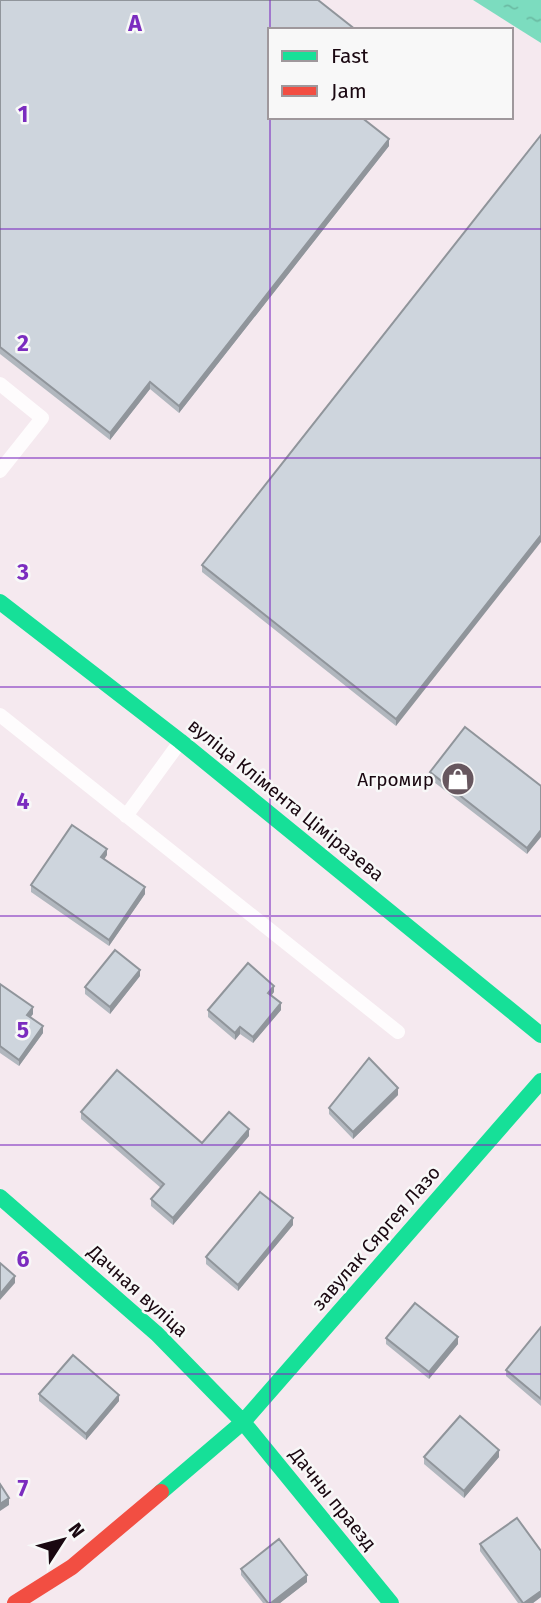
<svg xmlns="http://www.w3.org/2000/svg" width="541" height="1603" font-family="'Fira Sans',sans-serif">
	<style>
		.water { fill: url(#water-ripples) }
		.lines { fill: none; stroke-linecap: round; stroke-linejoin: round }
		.lane { stroke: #fefcfd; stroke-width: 14 }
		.fast { stroke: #16e098; stroke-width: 16 }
		.jam { stroke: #f24e42; stroke-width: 16 }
		.wall { fill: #b1b7be }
		.shaded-wall { fill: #90959b }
		.building { fill: #ced5dd; stroke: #90959b; stroke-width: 2 }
		.grid { fill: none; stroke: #7b2cbf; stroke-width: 2; stroke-opacity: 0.55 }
		.labels { text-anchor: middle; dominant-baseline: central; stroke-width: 5; stroke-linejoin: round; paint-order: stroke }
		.poi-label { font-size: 19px; fill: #1a0811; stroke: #f8f8f8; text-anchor: end }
		.street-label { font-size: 19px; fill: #1a0811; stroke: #f8f8f8 }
		.grid-label { font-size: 23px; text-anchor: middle; font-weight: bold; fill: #7b2cbf; stroke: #f8f8f8; stroke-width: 5; stroke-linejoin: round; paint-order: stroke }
	</style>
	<defs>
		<pattern id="water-ripples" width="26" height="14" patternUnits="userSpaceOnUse" patternTransform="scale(1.75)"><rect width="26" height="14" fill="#7cdcbf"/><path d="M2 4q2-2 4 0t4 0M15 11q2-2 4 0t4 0" fill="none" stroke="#6bbba3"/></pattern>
	</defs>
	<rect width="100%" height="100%" fill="#f5e9ef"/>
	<path class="water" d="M473,0H541V43Z"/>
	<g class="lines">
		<path class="lane" d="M0,384L42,418L0,471
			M0,715L398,1032
			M126,816L180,742"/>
		<path class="fast" d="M0,602L180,741L541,1035
			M0,1197L157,1334L243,1422L391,1603
			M161,1492L243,1422L541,1081"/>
		<path class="jam" d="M15,1603L72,1567L161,1492"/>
	</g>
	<path class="wall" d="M0,0L270,117L389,146L179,413L150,389L110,440L0,354Z
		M541,135L396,726L202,572V565Z
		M430,772L541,786L527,854L430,779Z
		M107,855L104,859L145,894L109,946L31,892V885Z
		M140,976L110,1014L85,994V987Z
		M0,984L33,1014L31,1017L43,1033L19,1066L0,1053Z
		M274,992L271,996L281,1010L253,1043L240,1034L235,1040L208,1017V1010Z
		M398,1095L353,1139L329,1114V1108Z
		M81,1112L202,1143L249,1136L173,1225L151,1206V1199L161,1188L81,1119Z
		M293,1225L238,1291L206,1264V1257Z
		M541,1327V1406L506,1376V1370Z
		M386,1338L458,1344L429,1379L386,1344Z
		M39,1394L119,1401L86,1440L39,1401Z
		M424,1457H499L464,1498L424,1464Z
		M480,1544L541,1597L533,1603H518L480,1551Z
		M241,1569L307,1582L280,1603H263L241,1575Z"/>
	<path class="shaded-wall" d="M389,139V146L179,413V406Z
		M150,382V389L110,440V433Z
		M541,535V542L396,726V719Z
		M541,830V837L527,854V848Z
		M107,849V855L101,864V857Z
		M145,887V894L109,946V940Z
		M140,970V976L110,1014V1007Z
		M274,986V992L268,1000V993Z
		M281,1003V1010L253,1043V1037Z
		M33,1007V1014L27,1021V1015Z
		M43,1026V1033L19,1066V1060Z
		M240,1027V1034L235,1040V1033Z
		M398,1088V1095L353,1139V1132Z
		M249,1129V1136L173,1225V1218Z
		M293,1218V1225L238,1291V1285Z
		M15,1276V1283L0,1300V1294Z
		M458,1337V1344L429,1379V1372Z
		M119,1395V1401L86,1440V1434Z
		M499,1450V1457L464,1498V1491Z
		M9,1498V1505L0,1511V1504Z
		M307,1575V1582L280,1603H271Z
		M541,1591V1597L533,1603H524Z"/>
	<path class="building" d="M0,0H318L356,30H270V117H361L389,139L179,406L150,382L110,433L0,347Z
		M541,135V535L396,719L202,565Z
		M465,727L541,786V830L527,848L430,772Z
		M72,825L107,849L101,857L145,887L109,940L31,885Z
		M115,950L140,970L110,1007L85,987Z
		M248,963L274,986L268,993L281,1003L253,1037L240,1027L235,1033L208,1010Z
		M0,984L33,1007L27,1015L43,1026L19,1060L0,1046Z
		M369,1058L398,1088L353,1132L329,1108Z
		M117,1070L202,1143L229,1112L249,1129L173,1218L151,1199L164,1184L81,1112Z
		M260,1192L293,1218L238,1285L206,1257Z
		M0,1263L15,1276L0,1294Z
		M415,1303L458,1337L429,1372L386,1338Z
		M541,1327V1399L506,1370Z
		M73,1355L119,1395L86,1434L39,1394Z
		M460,1416L499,1450L464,1491L424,1457Z
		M0,1484L9,1498L0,1504Z
		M517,1518L541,1551V1591L524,1603H523L480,1544Z
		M279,1539L307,1575L271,1603H268L241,1569Z"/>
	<path class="grid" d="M270,0V30M270,117V1603M0,229H541M0,458H541M0,687H541M0,916H541M0,1145H541M0,1374H541"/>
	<defs>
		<symbol id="shop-disc" viewBox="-11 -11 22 22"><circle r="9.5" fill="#67575f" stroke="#f8f8f8"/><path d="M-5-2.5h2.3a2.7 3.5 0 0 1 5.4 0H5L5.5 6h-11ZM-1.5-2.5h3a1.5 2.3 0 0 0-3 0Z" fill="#fff"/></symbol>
	</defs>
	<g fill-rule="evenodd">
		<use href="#shop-disc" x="439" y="760" width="38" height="38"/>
	</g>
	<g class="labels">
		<g class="poi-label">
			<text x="434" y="779">Агромир</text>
		</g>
		<g class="street-label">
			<text transform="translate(286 800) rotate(39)">вуліца Клімента Ціміразева</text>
			<text transform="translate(376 1238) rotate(-49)">завулак Сяргея Лазо</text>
			<text transform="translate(138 1291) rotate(42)">Дачная вуліца</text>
			<text transform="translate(333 1499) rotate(51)">Дачны праезд</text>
		</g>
	</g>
	<g class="grid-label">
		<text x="135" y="31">A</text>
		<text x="23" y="122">1</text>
		<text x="23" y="351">2</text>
		<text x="23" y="580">3</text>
		<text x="23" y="809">4</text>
		<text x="23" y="1038">5</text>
		<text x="23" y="1267">6</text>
		<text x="23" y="1496">7</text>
	</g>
	<rect x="268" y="28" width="245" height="91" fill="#f8f8f8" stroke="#9f989c" stroke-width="2"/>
	<rect x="282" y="51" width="35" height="10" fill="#16e098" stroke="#9f989c" stroke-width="2"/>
	<text x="331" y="63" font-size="21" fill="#1a0811">Fast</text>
	<rect x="282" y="86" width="35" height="10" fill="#f24e42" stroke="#9f989c" stroke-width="2"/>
	<text x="331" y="98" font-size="21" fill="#1a0811">Jam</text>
	<g transform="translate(63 1540) rotate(54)" stroke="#f8f8f8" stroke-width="5" paint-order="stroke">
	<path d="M0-5L12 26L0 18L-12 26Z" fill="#1a0811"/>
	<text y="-10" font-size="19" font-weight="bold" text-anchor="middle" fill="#1a0811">N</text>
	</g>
</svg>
